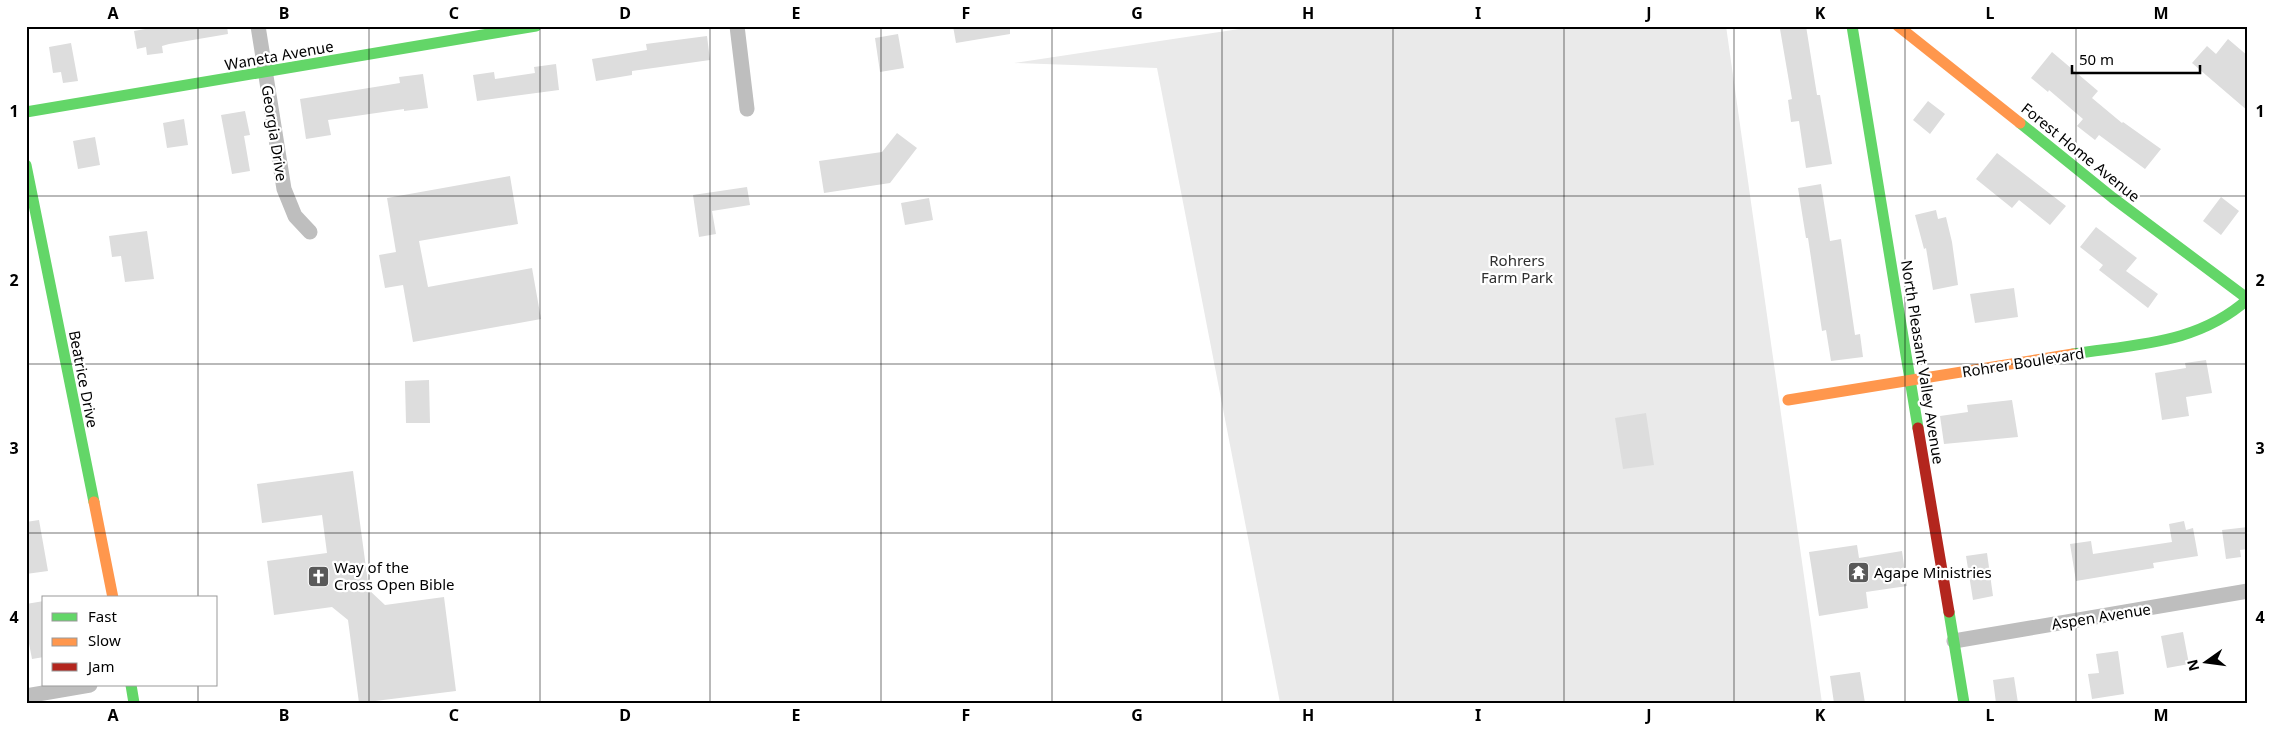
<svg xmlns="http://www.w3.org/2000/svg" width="2274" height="729" font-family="'Noto Sans',sans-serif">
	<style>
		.green { fill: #eaeaea }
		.building { fill: #ddd }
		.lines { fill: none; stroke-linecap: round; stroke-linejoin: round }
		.street { stroke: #bebebe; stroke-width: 15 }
		.fast { stroke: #63d668; stroke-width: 11 }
		.slow { stroke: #ff974d; stroke-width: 11 }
		.jam { stroke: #b3261e; stroke-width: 11 }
		.grid { fill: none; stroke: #000; stroke-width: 1; stroke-opacity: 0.55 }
		.labels { text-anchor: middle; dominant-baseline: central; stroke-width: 4.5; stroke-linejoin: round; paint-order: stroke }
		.street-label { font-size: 15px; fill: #000; stroke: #fff }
		.park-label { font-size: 15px; fill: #303030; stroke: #fff }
		.poi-label { font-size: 15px; fill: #000; stroke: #fff; text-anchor: start }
		.neatline { fill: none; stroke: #000; stroke-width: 2 }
		.grid-label { font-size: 16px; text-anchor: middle; font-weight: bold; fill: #000 }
	</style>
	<rect width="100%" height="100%" fill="#fff"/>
	<path class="green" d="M1259,26H1726L1822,703H1280L1157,68L1014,63Z"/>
	<path class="building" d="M162,26H227L228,34L169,44L162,46L163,53L147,55L146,47L137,49L134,31Z
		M953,26H1010V34L956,43Z
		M1795,26H1806L1817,95H1820L1832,164L1806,168L1799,121L1791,122L1788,100L1792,99L1780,29Z
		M898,34L904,68L880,72L875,38Z
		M707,36L710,60L632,71V75L596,81L592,59L647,50L646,44Z
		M2228,39L2248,56V111L2192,63L2207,46L2216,54Z
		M71,43L78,81L63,83L61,72L53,73L49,47Z
		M2052,52L2098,91L2092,98L2122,123L2123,122L2161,149L2145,169L2099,135L2095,140L2077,126L2083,119L2049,90L2048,92L2031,78Z
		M556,64L559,90L477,101L473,75L494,72L495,79L535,73L534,67Z
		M423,74L428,108L404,111V109L328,120L331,135L306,139L300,99L400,83L399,77Z
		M1928,101L1945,114L1930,134L1913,120Z
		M245,111L250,135L244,136L250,171L232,174L221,115Z
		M184,119L188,145L167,148L163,123Z
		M897,133L917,148L890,183L824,193L819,161L882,152Z
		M95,137L100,165L78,169L73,141Z
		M1997,153L2066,206L2050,225L2019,200L2012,208L1976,179Z
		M510,176L518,224L419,241L428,287L532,268L541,319L413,342L403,285L385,288L379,255L396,252L387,198Z
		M1821,184L1830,241L1841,239L1855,335L1860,334L1863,357L1831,361L1826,330L1822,331L1808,238H1806L1798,188Z
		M747,187L750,205L712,211L716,234L699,237L693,195Z
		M2221,197L2239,211L2221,235L2203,221Z
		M929,198L933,220L905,225L901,203Z
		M1936,210L1938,219L1946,217L1952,242L1958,285L1933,290L1926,248L1924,249L1915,215Z
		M2096,227L2137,258L2126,271L2158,294L2148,308L2099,270L2103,265L2080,247Z
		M147,231L154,279L125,282L121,256L112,257L109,236Z
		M2014,288L2018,317L1975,323L1970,294Z
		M2206,360L2212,393L2186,397L2189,416L2162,420L2155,373L2186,368L2185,363Z
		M429,380L430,423H406L405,381Z
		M2012,400L2018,437L1944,444L1940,416L1968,412L1967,405Z
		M1646,413L1654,465L1623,469L1615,418Z
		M353,471L369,590L385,605L444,597L456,691L359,703L348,620L332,607L274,615L267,561L327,553L322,515L262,523L257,484Z
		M39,520L48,571L26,574V522Z
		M2184,521L2186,530L2193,528L2198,556L2153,563L2154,568L2076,581L2070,544L2091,541L2093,554L2172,542L2169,524Z
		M2248,527V549L2240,550L2241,557L2226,559L2222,530Z
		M1857,545L1859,558L1902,551L1907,586L1866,592L1868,608L1819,616L1809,552Z
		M1987,553L1993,596L1973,600L1966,556Z
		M44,601V657L32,659L26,628V604Z
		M2183,632L2189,664L2167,668L2161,636Z
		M2118,651L2124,694L2092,699L2088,674L2099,673L2096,654Z
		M1860,672L1865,703H1834L1830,676Z
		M2014,677L2018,703H1996L1993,680Z"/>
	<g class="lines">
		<path class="street" d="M258,26L284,189L295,216L310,232
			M737,26L747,109
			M1954,641L2248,591
			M26,696L90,685"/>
		<path class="fast" d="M1852,26L1918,428
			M26,112L536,26
			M2020,123L2113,198L2248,299
			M26,165L94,502
			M2073,354C2137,344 2198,344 2248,299
			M1949,612L1964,703
			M131,685L134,703"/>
		<path class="slow" d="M1898,26L2020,123
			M1788,400L2073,354
			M94,502L113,598"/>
		<path class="jam" d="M1918,428L1949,612"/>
	</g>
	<path class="grid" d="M198,26V598M369,26V703M540,26V703M710,26V703M881,26V703M1052,26V703M1222,26V703M1393,26V703M1564,26V703M1734,26V703M1905,26V703M2076,26V703M26,196H2248M26,364H2248M26,533H2248M198,685V703"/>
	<defs>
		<symbol id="temple-square" viewBox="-11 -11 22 22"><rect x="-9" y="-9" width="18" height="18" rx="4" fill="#595959" stroke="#fff"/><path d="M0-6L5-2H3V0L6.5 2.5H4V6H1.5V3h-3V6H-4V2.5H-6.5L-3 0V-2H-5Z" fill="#fff"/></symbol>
		<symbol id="church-square" viewBox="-11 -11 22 22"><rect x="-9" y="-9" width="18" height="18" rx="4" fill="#595959" stroke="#fff"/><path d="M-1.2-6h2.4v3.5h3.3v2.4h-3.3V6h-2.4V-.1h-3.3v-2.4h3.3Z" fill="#fff"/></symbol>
	</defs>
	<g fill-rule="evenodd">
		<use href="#temple-square" x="1846" y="560" width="25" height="25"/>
		<use href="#church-square" x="306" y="564" width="25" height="25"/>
	</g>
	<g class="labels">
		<g class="street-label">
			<text transform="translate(279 55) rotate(-10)">Waneta Avenue</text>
			<text transform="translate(275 133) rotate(81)">Georgia Drive</text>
			<text transform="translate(2081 152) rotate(39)">Forest Home Avenue</text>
			<text transform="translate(1923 362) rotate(81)">North Pleasant Valley Avenue</text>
			<text transform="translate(2023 362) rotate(-9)">Rohrer Boulevard</text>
			<text transform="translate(84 379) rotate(79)">Beatrice Drive</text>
			<text transform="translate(2101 616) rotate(-9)">Aspen Avenue</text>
		</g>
		<g class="park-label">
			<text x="1517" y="260">Rohrers<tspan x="1517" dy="17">Farm Park</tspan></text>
		</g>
		<g class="poi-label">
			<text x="334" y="567">Way of the<tspan x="334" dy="17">Cross Open Bible</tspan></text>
			<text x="1874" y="572">Agape Ministries</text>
		</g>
	</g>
	<rect width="2274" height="729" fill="none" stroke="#ffffff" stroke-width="55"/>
	<rect x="42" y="596" width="175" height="90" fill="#ffffff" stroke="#999999"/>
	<rect x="52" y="613" width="25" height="8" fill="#63d668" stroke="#999999"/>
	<text x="88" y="622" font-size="15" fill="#000000">Fast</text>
	<rect x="52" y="638" width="25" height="8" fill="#ff974d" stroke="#999999"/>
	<text x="88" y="646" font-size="15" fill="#000000">Slow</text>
	<rect x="52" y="663" width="25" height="8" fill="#b3261e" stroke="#999999"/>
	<text x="88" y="672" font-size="15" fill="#000000">Jam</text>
	<g transform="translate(2206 662) rotate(256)" stroke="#ffffff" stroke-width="4" paint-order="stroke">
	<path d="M0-4L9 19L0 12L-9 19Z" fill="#000000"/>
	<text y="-8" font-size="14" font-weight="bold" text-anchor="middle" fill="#000000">N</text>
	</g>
	<path d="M2072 65v8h128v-8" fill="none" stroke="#000000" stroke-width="2.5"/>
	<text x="2079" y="65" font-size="15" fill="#000000" stroke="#ffffff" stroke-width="4" paint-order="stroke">50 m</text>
	<rect x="28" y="28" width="2218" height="674" class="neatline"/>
	<g class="grid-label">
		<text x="113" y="19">A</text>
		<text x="284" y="19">B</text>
		<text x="454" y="19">C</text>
		<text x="625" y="19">D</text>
		<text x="796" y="19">E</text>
		<text x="966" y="19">F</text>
		<text x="1137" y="19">G</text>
		<text x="1308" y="19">H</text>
		<text x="1478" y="19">I</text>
		<text x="1649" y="19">J</text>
		<text x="1820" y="19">K</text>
		<text x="1990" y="19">L</text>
		<text x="2161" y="19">M</text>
		<text x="14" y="117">1</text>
		<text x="2260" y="117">1</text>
		<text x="14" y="286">2</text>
		<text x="2260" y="286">2</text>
		<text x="14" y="454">3</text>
		<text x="2260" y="454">3</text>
		<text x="14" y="623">4</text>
		<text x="2260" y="623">4</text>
		<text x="113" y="721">A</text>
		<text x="284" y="721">B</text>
		<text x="454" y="721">C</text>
		<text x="625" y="721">D</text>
		<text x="796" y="721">E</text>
		<text x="966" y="721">F</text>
		<text x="1137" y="721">G</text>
		<text x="1308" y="721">H</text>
		<text x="1478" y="721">I</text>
		<text x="1649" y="721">J</text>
		<text x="1820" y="721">K</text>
		<text x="1990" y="721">L</text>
		<text x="2161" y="721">M</text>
	</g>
</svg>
